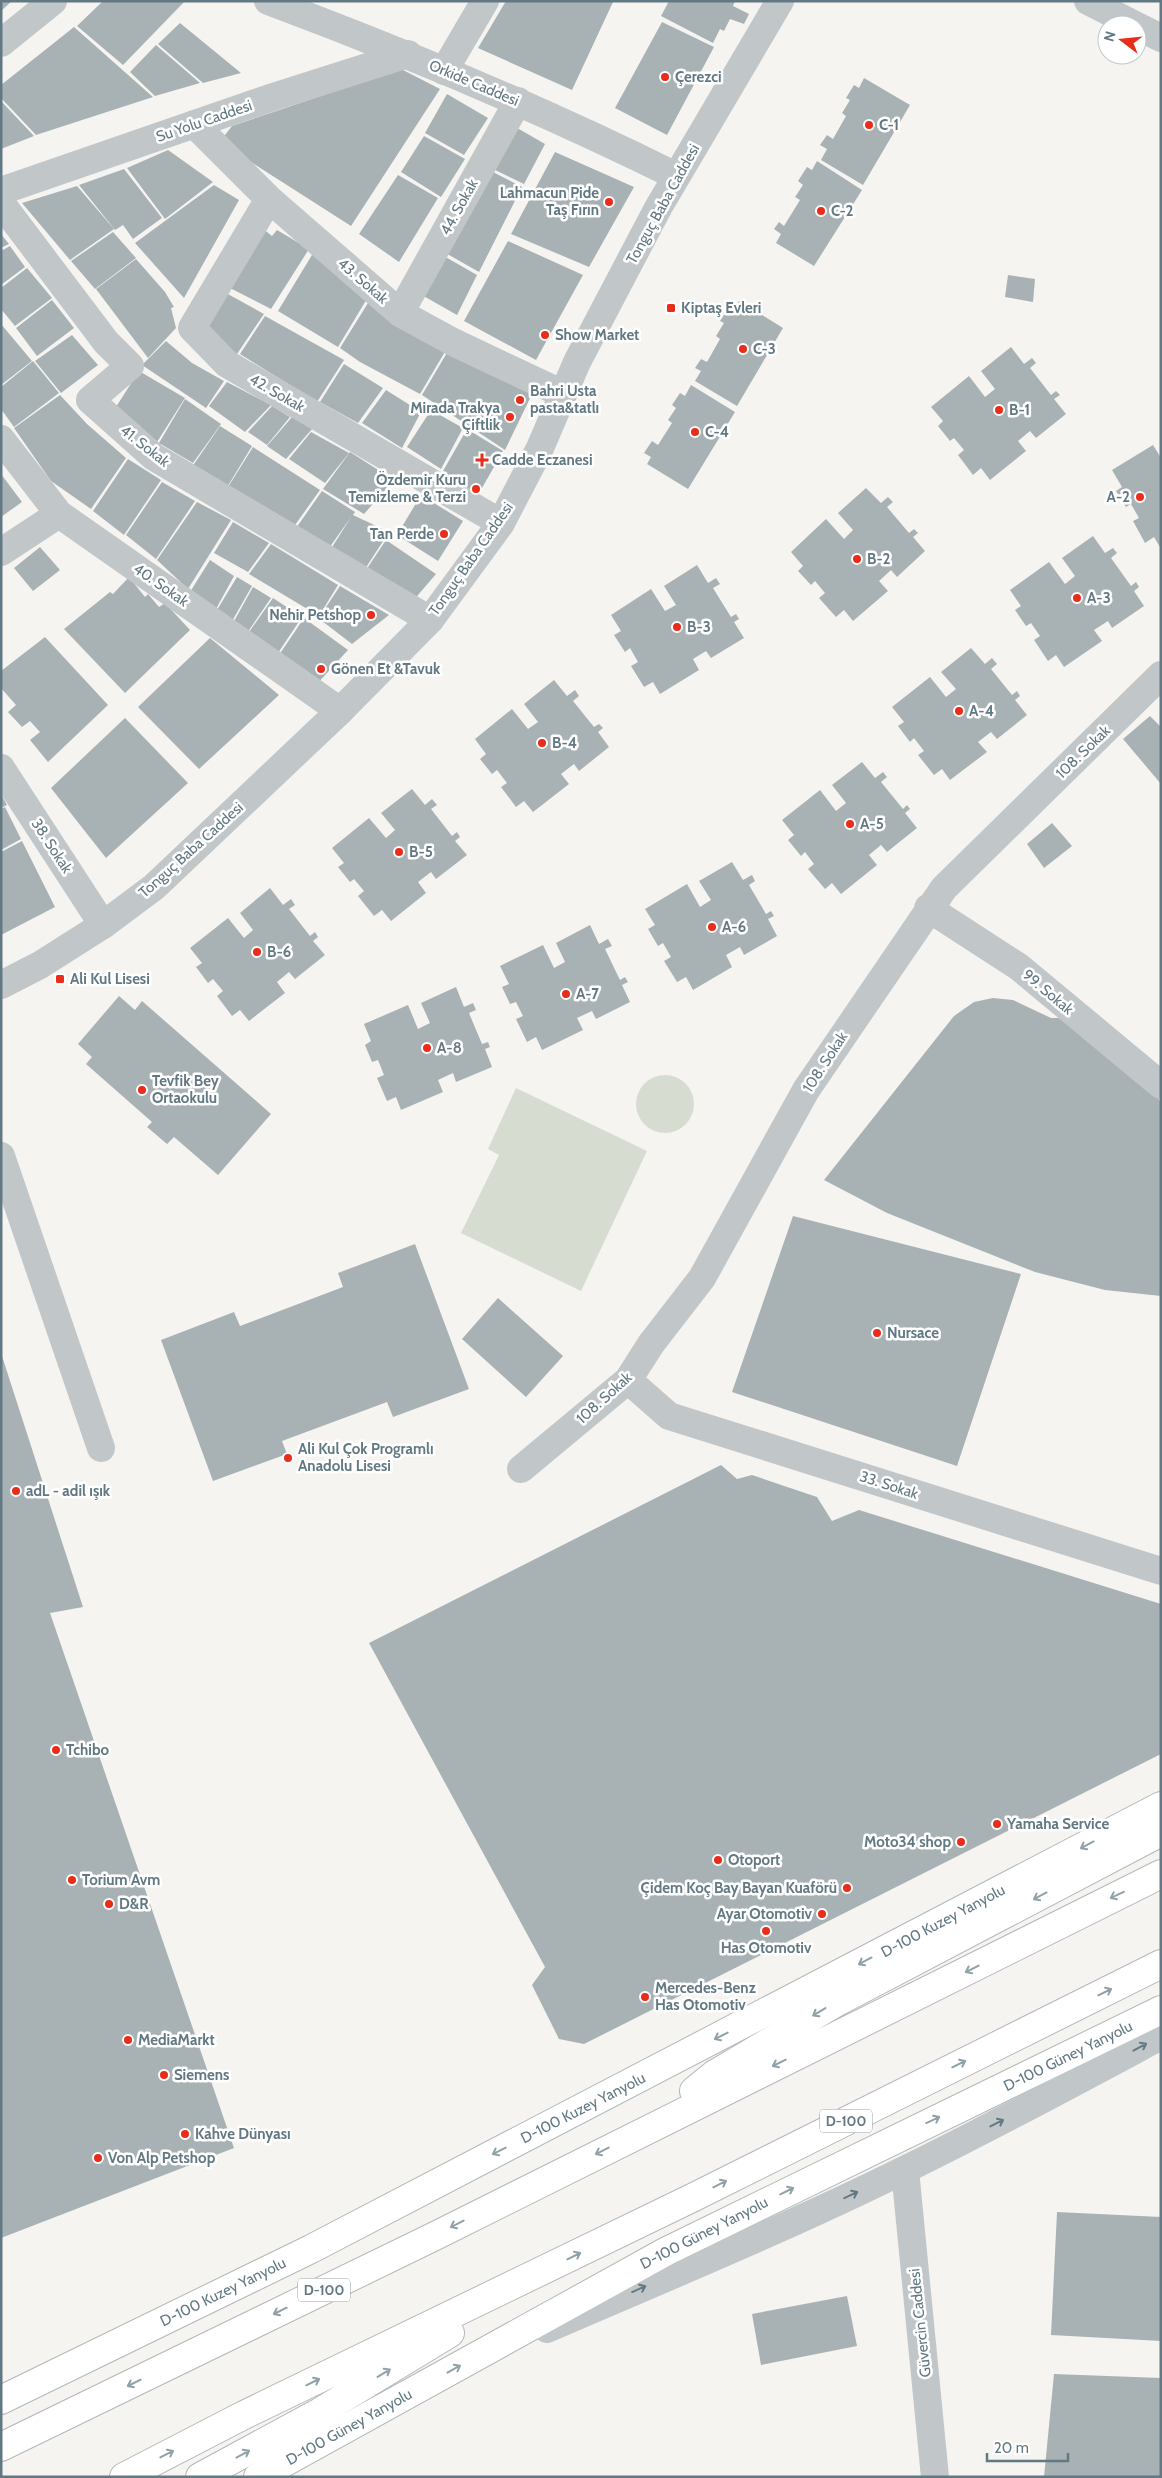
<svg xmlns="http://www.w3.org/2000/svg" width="1162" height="2478" font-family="Cabin,sans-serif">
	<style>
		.green { fill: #d7dcd1 }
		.building { fill: #a8b2b5 }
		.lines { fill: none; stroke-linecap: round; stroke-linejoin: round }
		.primary-casing { stroke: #b2b8ba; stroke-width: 30 }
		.trunk-casing { stroke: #b4b8ba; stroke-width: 30 }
		.minor { stroke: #c1c6c8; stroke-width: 28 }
		.tertiary { stroke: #c1c6c8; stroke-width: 28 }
		.primary { stroke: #fff; stroke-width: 28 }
		.trunk { stroke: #fff; stroke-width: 28 }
		.oneway { stroke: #91a1a8 }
		.oneway2 { stroke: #627983 }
		.poi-dot { fill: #ea2c1b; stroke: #fff; stroke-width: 2 }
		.labels { text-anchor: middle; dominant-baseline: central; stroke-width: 5; stroke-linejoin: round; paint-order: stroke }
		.shield { fill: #fff; stroke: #91a1a8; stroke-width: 1 }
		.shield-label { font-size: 14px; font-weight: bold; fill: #627983 }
		.poi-label { font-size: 15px; font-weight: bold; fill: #627983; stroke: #fff; text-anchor: start }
		.street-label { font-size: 15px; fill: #627983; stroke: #fff }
	</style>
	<rect width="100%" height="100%" fill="#f5f4f0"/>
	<path class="green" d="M636 1104a29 29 0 1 1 58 0a29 29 0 1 1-58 0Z
		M516,1088L647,1151L581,1291L461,1233L499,1155L488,1149Z"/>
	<path class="building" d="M1,1H12L1,11Z
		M103,1H185L123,65L77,26Z
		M506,1L613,2L572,90L478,48Z
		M669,1H735L733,6L749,14L744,24L730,19L724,31L720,29L713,43L661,16Z
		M662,22L714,47L667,135L615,108Z
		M180,23L241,73L203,83L158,44Z
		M74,27L153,97L36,135L1,98V85Z
		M156,45L200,83L155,96L130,72Z
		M401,69L440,89L351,226L226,146L225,135L232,126Z
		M864,78L910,105L863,185L821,160L827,149L820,145L827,135L833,139L846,116L842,113L850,100L846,98L854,85L859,88Z
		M447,94L488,118L464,155L425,133Z
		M1,101L34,136L1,149Z
		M512,125L545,144L524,184L491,168Z
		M424,136L465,159L441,197L401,172Z
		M168,150L213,182L165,219L127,168Z
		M555,152L634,187L589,267L511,234Z
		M817,161L862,190L814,266L776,243L781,234L774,229L779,222L784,226L800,200L795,197L803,185L798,181L807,167L812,170Z
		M124,169L162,218L133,239L123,225L115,230L79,185Z
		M489,170L522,187L479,272L442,251Z
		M398,175L438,198L399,262L359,234Z
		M214,185L239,200L184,298L135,243Z
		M77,186L114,229L70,260L22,203Z
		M262,228L272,236L277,230L309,249L271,309L230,288Z
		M113,232L136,258L95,289L71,261Z
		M1,234L9,244L1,248Z
		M508,241L583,275L536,360L464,321Z
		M10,246L25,267L1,285V251Z
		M315,250L371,292L338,347L278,311Z
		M442,255L477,275L457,315L420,294Z
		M136,259L165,292L174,307L171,308L176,328L148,358L96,289Z
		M27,268L52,298L15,326L1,309V288Z
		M1008,275L1035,279L1033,302L1005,297Z
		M226,293L264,314L237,354L207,332L209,314Z
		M373,295L446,350L420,394L360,362L340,348Z
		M52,300L74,328L37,356L16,328Z
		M739,301L783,328L737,406L695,381L701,371L695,368L701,359L707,362L720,339L716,336L724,323L720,321L728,308L733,311Z
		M265,316L344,360L317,402L240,354Z
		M1,324L32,361L1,385Z
		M72,335L98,365L61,393L35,361Z
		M166,341L192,363L224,381L206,408L142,365Z
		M1011,347L1024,364L1032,358L1036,363L1030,368L1051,395L1056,391L1060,395L1054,399L1066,414L1036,438L1030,431L1018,441L1026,451L990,480L981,468L973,475L958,455L964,450L954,438L950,441L938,426L943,421L931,407L969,376L985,397L995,389L981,371Z
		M448,351L534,390L505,450L422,395Z
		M33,361L59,393L14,427L1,409V387Z
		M344,364L383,388L358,423L320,402Z
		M139,371L185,398L157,442L114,410Z
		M227,382L271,405L245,432L209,406Z
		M691,385L735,412L688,489L647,464L651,457L644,453L652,441L658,445L672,423L668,420L676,408L672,405L680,393L685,396Z
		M386,390L421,412L402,448L362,423Z
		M60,395L87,424L126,458L91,509L51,481L14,428Z
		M185,399L221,424L193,463L159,443Z
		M272,406L290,417L267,445L248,432Z
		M431,410L463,428L441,469L407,447Z
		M292,417L312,429L286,459L267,446Z
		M220,426L252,446L226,489L192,467Z
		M467,429L503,451L478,495L443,471Z
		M311,432L349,453L325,483L289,459Z
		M1153,445L1161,458V549L1154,537L1145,543L1133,521L1139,518L1131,504L1126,507L1116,491L1122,487L1112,470Z
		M253,447L320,490L295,525L228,487Z
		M350,452L394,480L364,514L323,489Z
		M128,459L161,480L124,535L93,511Z
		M1,474L22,502L1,517Z
		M162,482L195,501L156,559L126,535Z
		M866,488L881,503L888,497L893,502L887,507L909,533L914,529L918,533L913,537L925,551L897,577L891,570L879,581L888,591L853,621L844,610L836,617L819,598L825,593L815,581L811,585L798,571L803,566L791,552L826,519L844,539L853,530L838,513Z
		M322,491L355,512L353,515L389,532L363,572L329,552L351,517L327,551L294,531Z
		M421,495L463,521L438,561L397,535Z
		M197,502L231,520L188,589L157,560Z
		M233,522L269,543L248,572L214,553Z
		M1093,536L1105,553L1113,548L1117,553L1111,558L1131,586L1136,582L1139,587L1134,591L1144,606L1112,628L1108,621L1094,630L1102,641L1064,667L1056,655L1048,661L1034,640L1040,636L1031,623L1026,626L1015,610L1021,606L1010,590L1049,562L1065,584L1075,576L1062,558Z
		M386,540L436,574L412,602L364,573Z
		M271,544L338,585L319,616L249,574Z
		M40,547L60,570L33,591L14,568Z
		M210,560L234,576L216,609L190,592Z
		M697,565L708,583L716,578L720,584L713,588L731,617L736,614L739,619L734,622L744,638L711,658L706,651L693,659L699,670L660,694L653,682L644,687L631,666L638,662L630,648L625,652L614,635L621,631L611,615L651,589L665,611L676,605L664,586Z
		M129,577L145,597L148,594L159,607L165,603L190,630L125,693L64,629L110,592L113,594Z
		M237,577L252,586L231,623L217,610Z
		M340,586L389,615L352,644L322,621L327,613L326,607Z
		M253,587L271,598L247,633L233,623Z
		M273,598L302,617L278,653L249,632Z
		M304,618L348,650L316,685L279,655Z
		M45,637L108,705L48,762L30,740L40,732L30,721L22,727L8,712L16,705L1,688V671Z
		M210,638L279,695L199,769L138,707Z
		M971,648L985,664L992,658L997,664L991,669L1012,695L1017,691L1020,696L1015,700L1027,715L997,739L991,732L978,742L987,752L950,780L942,769L934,775L918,755L924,751L914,738L910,742L898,726L904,722L892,707L930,677L946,697L956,689L941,672Z
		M554,680L567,696L575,690L579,696L573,701L594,727L599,724L603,728L598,732L609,747L579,771L574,764L561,774L569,784L533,812L524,801L516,807L501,787L507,783L497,770L492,774L480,759L486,754L475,739L512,709L528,729L538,722L524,704Z
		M1150,716L1161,727V784L1123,739Z
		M125,718L188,783L106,858L51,788Z
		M862,762L875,778L883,772L887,777L881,782L903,809L907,805L910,809L905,813L917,828L887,852L881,845L869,855L877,865L841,894L832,883L825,889L808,869L814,864L805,852L801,856L788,840L794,835L782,820L820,790L836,811L846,803L832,785Z
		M412,789L425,805L432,799L437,805L431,809L452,836L457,832L460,837L455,841L467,855L436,879L431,872L418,882L426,893L391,921L382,910L374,916L358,896L364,891L354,879L350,882L338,867L344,863L332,848L369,818L386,838L395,830L381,813Z
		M1,794L7,805L1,808Z
		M5,807L21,839L1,850V809Z
		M1052,823L1072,846L1044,868L1027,844Z
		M22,841L55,907L1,935V852Z
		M732,862L743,880L752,875L755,881L749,885L766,914L771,911L774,916L768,919L777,936L744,955L740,947L726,955L732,967L693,990L686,977L677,982L664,961L671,957L663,943L658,946L648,929L655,925L645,909L687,884L700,907L711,900L699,881Z
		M270,888L283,905L291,899L295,905L289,909L310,936L315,932L318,937L313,941L325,955L295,979L289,972L277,982L285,993L249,1021L240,1010L232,1016L217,996L223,991L213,979L208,983L196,967L202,963L190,948L228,918L244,938L253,930L240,913Z
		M590,925L599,944L608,939L612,946L605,949L620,980L625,977L628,982L622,985L630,1002L596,1019L592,1011L577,1018L583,1030L542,1050L536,1037L527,1042L516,1019L523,1016L516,1002L510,1004L502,987L509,984L500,966L543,945L554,968L565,962L556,943Z
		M456,987L464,1007L473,1003L476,1010L469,1013L482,1044L488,1042L490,1047L485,1049L492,1067L456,1082L453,1073L438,1080L443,1092L401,1110L396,1097L387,1101L377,1078L384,1075L378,1060L372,1062L365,1045L371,1041L364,1024L408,1005L418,1029L430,1023L421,1003Z
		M119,996L135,1010L142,1001L271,1114L218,1175L174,1137L167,1144L147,1127L152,1122L86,1064L92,1057L78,1044Z
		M993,998L1013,1000L1051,1018H1062L1150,1084L1161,1103V1296L1105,1290L1035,1272L887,1213L824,1180L954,1016L974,1002Z
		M793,1216L1021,1274L957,1466L732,1392Z
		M415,1244L469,1389L393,1417L387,1402L282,1441L287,1454L213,1481L161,1340L234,1312L240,1326L343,1287L338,1273Z
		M498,1298L563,1356L526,1397L462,1339Z
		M1,1353L83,1607L50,1613L234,2148L1,2238Z
		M721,1465L737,1479L752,1475L817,1497L832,1521L859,1510L1161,1604V1754L584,2044L559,2039L532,1985L545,1967L369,1643Z
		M1057,2212L1161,2217V2341L1051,2335Z
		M847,2296L857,2346L761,2365L752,2314Z
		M1054,2374L1161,2378V2477H1044Z"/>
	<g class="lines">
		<defs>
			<path id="primary" d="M1,2400L311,2249L1161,1806
				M258,2477L667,2251L1161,2010"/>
			<path id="trunk" d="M694,2091L715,2074L837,2002L1161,1832
				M1,2447L435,2236L1161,1874
				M124,2477L244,2415L694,2197L1161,1964
				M200,2477L320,2412L450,2333"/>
		</defs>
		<use href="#primary" class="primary-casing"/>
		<use href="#trunk" class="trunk-casing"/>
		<path class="minor" d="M1,43L53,1
			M444,71L485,1
			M194,124L269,199L400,313L453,342L563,394
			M1,191L273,97L408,54
			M269,199L192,328L227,364L501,523
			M1,203L106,342L130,366L90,400L154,457L430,620
			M400,313L518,101
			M1,439L59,514L340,711
			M1,552L59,514
			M1,768L103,925
			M928,908L1019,967L1161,1085
			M1,1156L101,1448
			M628,1380L669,1416L1161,1571
			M521,1469L628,1380L651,1344L702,1278L806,1090L944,888L1161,675
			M905,2170L935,2477
			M547,2329C667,2277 789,2227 906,2169C992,2127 1077,2081 1161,2036"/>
		<path class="tertiary" d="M268,1C407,53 543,110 676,176
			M1088,1L1135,25
			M1137,26L1161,38
			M1,985L40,965L103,925L154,887L340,711L430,620L501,523L540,448L577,362L658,208L780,1"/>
		<use href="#primary" class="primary"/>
		<use href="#trunk" class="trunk"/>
	</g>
	<defs><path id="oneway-shaft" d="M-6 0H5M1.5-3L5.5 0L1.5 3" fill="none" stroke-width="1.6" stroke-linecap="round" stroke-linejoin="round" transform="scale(1.25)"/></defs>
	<g class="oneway">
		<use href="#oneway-shaft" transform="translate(1087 1845) rotate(152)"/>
		<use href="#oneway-shaft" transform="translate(1117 1895) rotate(155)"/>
		<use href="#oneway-shaft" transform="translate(1040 1896) rotate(152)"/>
		<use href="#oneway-shaft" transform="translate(865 1961) rotate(152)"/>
		<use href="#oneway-shaft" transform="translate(972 1969) rotate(153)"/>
		<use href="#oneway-shaft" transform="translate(1105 1992) rotate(-26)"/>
		<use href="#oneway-shaft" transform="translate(819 2012) rotate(149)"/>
		<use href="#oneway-shaft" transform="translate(721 2036) rotate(153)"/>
		<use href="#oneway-shaft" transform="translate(779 2063) rotate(154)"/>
		<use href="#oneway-shaft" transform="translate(959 2064) rotate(-26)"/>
		<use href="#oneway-shaft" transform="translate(933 2120) rotate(-25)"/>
		<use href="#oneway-shaft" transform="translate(499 2151) rotate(153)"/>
		<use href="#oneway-shaft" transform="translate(602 2151) rotate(153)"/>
		<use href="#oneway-shaft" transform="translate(720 2184) rotate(-27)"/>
		<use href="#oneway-shaft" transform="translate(787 2191) rotate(-26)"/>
		<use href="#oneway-shaft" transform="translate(457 2224) rotate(153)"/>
		<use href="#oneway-shaft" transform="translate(574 2256) rotate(-26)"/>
		<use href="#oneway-shaft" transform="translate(280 2311) rotate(154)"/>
		<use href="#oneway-shaft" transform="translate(454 2369) rotate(-29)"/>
		<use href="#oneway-shaft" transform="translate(384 2373) rotate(-31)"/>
		<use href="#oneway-shaft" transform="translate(313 2382) rotate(-26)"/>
		<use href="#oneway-shaft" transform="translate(134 2383) rotate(154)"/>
		<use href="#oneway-shaft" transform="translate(167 2454) rotate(-27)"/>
		<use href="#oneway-shaft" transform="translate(243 2454) rotate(-28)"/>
	</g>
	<g class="oneway2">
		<use href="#oneway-shaft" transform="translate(1140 2047) rotate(-28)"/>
		<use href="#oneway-shaft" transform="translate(997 2123) rotate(-27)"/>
		<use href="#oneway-shaft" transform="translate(851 2195) rotate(-25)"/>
		<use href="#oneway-shaft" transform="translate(639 2289) rotate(-24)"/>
	</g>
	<g class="poi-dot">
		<circle cx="665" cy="77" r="5"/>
		<circle cx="869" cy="125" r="5"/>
		<circle cx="609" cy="202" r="5"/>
		<circle cx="821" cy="211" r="5"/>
		<rect x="666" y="303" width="10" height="10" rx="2.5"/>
		<circle cx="545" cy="335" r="5"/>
		<circle cx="743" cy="349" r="5"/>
		<circle cx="520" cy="400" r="5"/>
		<circle cx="999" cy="410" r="5"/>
		<circle cx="510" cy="417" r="5"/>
		<circle cx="695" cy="432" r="5"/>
		<path d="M479.5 452.5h5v5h5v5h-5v5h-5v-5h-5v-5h5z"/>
		<circle cx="476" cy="489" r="5"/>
		<circle cx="1140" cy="497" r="5"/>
		<circle cx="444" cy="534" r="5"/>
		<circle cx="857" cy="559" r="5"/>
		<circle cx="1077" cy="598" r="5"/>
		<circle cx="371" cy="615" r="5"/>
		<circle cx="677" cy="627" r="5"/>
		<circle cx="321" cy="669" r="5"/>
		<circle cx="959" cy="711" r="5"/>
		<circle cx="542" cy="743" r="5"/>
		<circle cx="850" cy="824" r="5"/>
		<circle cx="399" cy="852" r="5"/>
		<circle cx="712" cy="927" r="5"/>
		<circle cx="257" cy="952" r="5"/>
		<rect x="55" y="974" width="10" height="10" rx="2.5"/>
		<circle cx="566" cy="994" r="5"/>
		<circle cx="427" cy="1048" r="5"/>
		<circle cx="142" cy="1090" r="5"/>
		<circle cx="877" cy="1333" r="5"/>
		<circle cx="288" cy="1458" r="5"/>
		<circle cx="16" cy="1491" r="5"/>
		<circle cx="56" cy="1750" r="5"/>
		<circle cx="997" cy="1824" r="5"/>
		<circle cx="961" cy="1842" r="5"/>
		<circle cx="718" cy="1860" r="5"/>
		<circle cx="72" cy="1880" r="5"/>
		<circle cx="847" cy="1888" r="5"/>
		<circle cx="109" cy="1904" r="5"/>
		<circle cx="822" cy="1914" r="5"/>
		<circle cx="766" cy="1931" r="5"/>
		<circle cx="645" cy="1997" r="5"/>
		<circle cx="128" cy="2040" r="5"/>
		<circle cx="164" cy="2075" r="5"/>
		<circle cx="185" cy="2134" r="5"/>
		<circle cx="98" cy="2158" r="5"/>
	</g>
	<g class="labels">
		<g class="shield">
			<rect x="820" y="2109.5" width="52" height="23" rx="4"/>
			<rect x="298" y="2278.5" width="52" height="23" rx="4"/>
		</g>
		<g class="shield-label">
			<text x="846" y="2121">D-100</text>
			<text x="324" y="2290">D-100</text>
		</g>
		<g class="poi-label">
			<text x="675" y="77">Çerezci</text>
			<text x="879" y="125">C-1</text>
			<text x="599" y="193" text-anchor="end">Lahmacun Pide<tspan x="599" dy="17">Taş Fırın</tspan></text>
			<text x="831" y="211">C-2</text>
			<text x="681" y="308">Kiptaş Evleri</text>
			<text x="555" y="335">Show Market</text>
			<text x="753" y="349">C-3</text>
			<text x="530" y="391">Bahri Usta<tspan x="530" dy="17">pasta&amp;tatlı</tspan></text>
			<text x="500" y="408" text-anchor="end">Mirada Trakya<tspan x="500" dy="17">Çiftlik</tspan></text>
			<text x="1009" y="410">B-1</text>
			<text x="705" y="432">C-4</text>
			<text x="492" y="460">Cadde Eczanesi</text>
			<text x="466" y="480" text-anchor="end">Özdemir Kuru<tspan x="466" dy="17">Temizleme &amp; Terzi</tspan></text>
			<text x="1130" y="497" text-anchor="end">A-2</text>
			<text x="434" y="534" text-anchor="end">Tan Perde</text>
			<text x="867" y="559">B-2</text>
			<text x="1087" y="598">A-3</text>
			<text x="361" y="615" text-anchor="end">Nehir Petshop</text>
			<text x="687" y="627">B-3</text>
			<text x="331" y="669">Gönen Et &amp;Tavuk</text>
			<text x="969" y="711">A-4</text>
			<text x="552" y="743">B-4</text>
			<text x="860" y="824">A-5</text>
			<text x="409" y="852">B-5</text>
			<text x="722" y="927">A-6</text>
			<text x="267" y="952">B-6</text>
			<text x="70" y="979">Ali Kul Lisesi</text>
			<text x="576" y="994">A-7</text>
			<text x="437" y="1048">A-8</text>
			<text x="152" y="1081">Tevfik Bey<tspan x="152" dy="17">Ortaokulu</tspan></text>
			<text x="887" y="1333">Nursace</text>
			<text x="298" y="1449">Ali Kul Çok Programlı<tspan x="298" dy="17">Anadolu Lisesi</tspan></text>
			<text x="26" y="1491">adL - adil ışık</text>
			<text x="66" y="1750">Tchibo</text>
			<text x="1007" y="1824">Yamaha Service</text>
			<text x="951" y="1842" text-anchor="end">Moto34 shop</text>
			<text x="728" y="1860">Otoport</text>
			<text x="82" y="1880">Torium Avm</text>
			<text x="837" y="1888" text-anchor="end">Çidem Koç Bay Bayan Kuaförü</text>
			<text x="119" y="1904">D&amp;R</text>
			<text x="812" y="1914" text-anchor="end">Ayar Otomotiv</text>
			<text x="766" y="1948" text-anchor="middle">Has Otomotiv</text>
			<text x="655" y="1988">Mercedes-Benz<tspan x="655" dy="17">Has Otomotiv</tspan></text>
			<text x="138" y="2040">MediaMarkt</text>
			<text x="174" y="2075">Siemens</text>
			<text x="195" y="2134">Kahve Dünyası</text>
			<text x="108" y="2158">Von Alp Petshop</text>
		</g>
		<g class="street-label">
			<text transform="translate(474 83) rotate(23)">Orkide Caddesi</text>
			<text transform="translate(204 121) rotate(-19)">Su Yolu Caddesi</text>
			<text transform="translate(663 204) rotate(-61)">Tonguç Baba Caddesi</text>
			<text transform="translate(459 207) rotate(-61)">44. Sokak</text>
			<text transform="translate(363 281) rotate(41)">43. Sokak</text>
			<text transform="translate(277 393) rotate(30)">42. Sokak</text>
			<text transform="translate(145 446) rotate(38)">41. Sokak</text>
			<text transform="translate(471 559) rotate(-55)">Tonguç Baba Caddesi</text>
			<text transform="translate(161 585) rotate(35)">40. Sokak</text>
			<text transform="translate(1083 752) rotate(-44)">108. Sokak</text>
			<text transform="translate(52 846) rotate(57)">38. Sokak</text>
			<text transform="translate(191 850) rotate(-42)">Tonguç Baba Caddesi</text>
			<text transform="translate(1048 992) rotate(40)">99. Sokak</text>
			<text transform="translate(825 1062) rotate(-57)">108. Sokak</text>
			<text transform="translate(604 1398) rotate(-42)">108. Sokak</text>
			<text transform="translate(889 1485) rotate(18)">33. Sokak</text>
			<text transform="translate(943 1921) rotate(-28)">D-100 Kuzey Yanyolu</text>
			<text transform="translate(1068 2056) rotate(-26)">D-100 Güney Yanyolu</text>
			<text transform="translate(583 2108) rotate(-27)">D-100 Kuzey Yanyolu</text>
			<text transform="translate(704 2233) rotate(-27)">D-100 Güney Yanyolu</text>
			<text transform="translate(223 2292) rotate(-26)">D-100 Kuzey Yanyolu</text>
			<text transform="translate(920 2323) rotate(-96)">Güvercin Caddesi</text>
			<text transform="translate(349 2427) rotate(-29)">D-100 Güney Yanyolu</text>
		</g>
	</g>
	<rect width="1162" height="2478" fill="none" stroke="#627983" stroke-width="5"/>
	<g transform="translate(1122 40) rotate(286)"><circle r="24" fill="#ffffff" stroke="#c0c9cd"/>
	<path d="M0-4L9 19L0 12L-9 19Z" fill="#ea2c1b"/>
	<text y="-8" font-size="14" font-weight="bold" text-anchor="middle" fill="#627983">N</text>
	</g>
	<path d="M987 2453v8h81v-8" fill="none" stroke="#627983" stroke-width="2.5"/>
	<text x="994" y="2453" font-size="15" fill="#627983" stroke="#ffffff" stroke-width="4" paint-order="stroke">20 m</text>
</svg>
